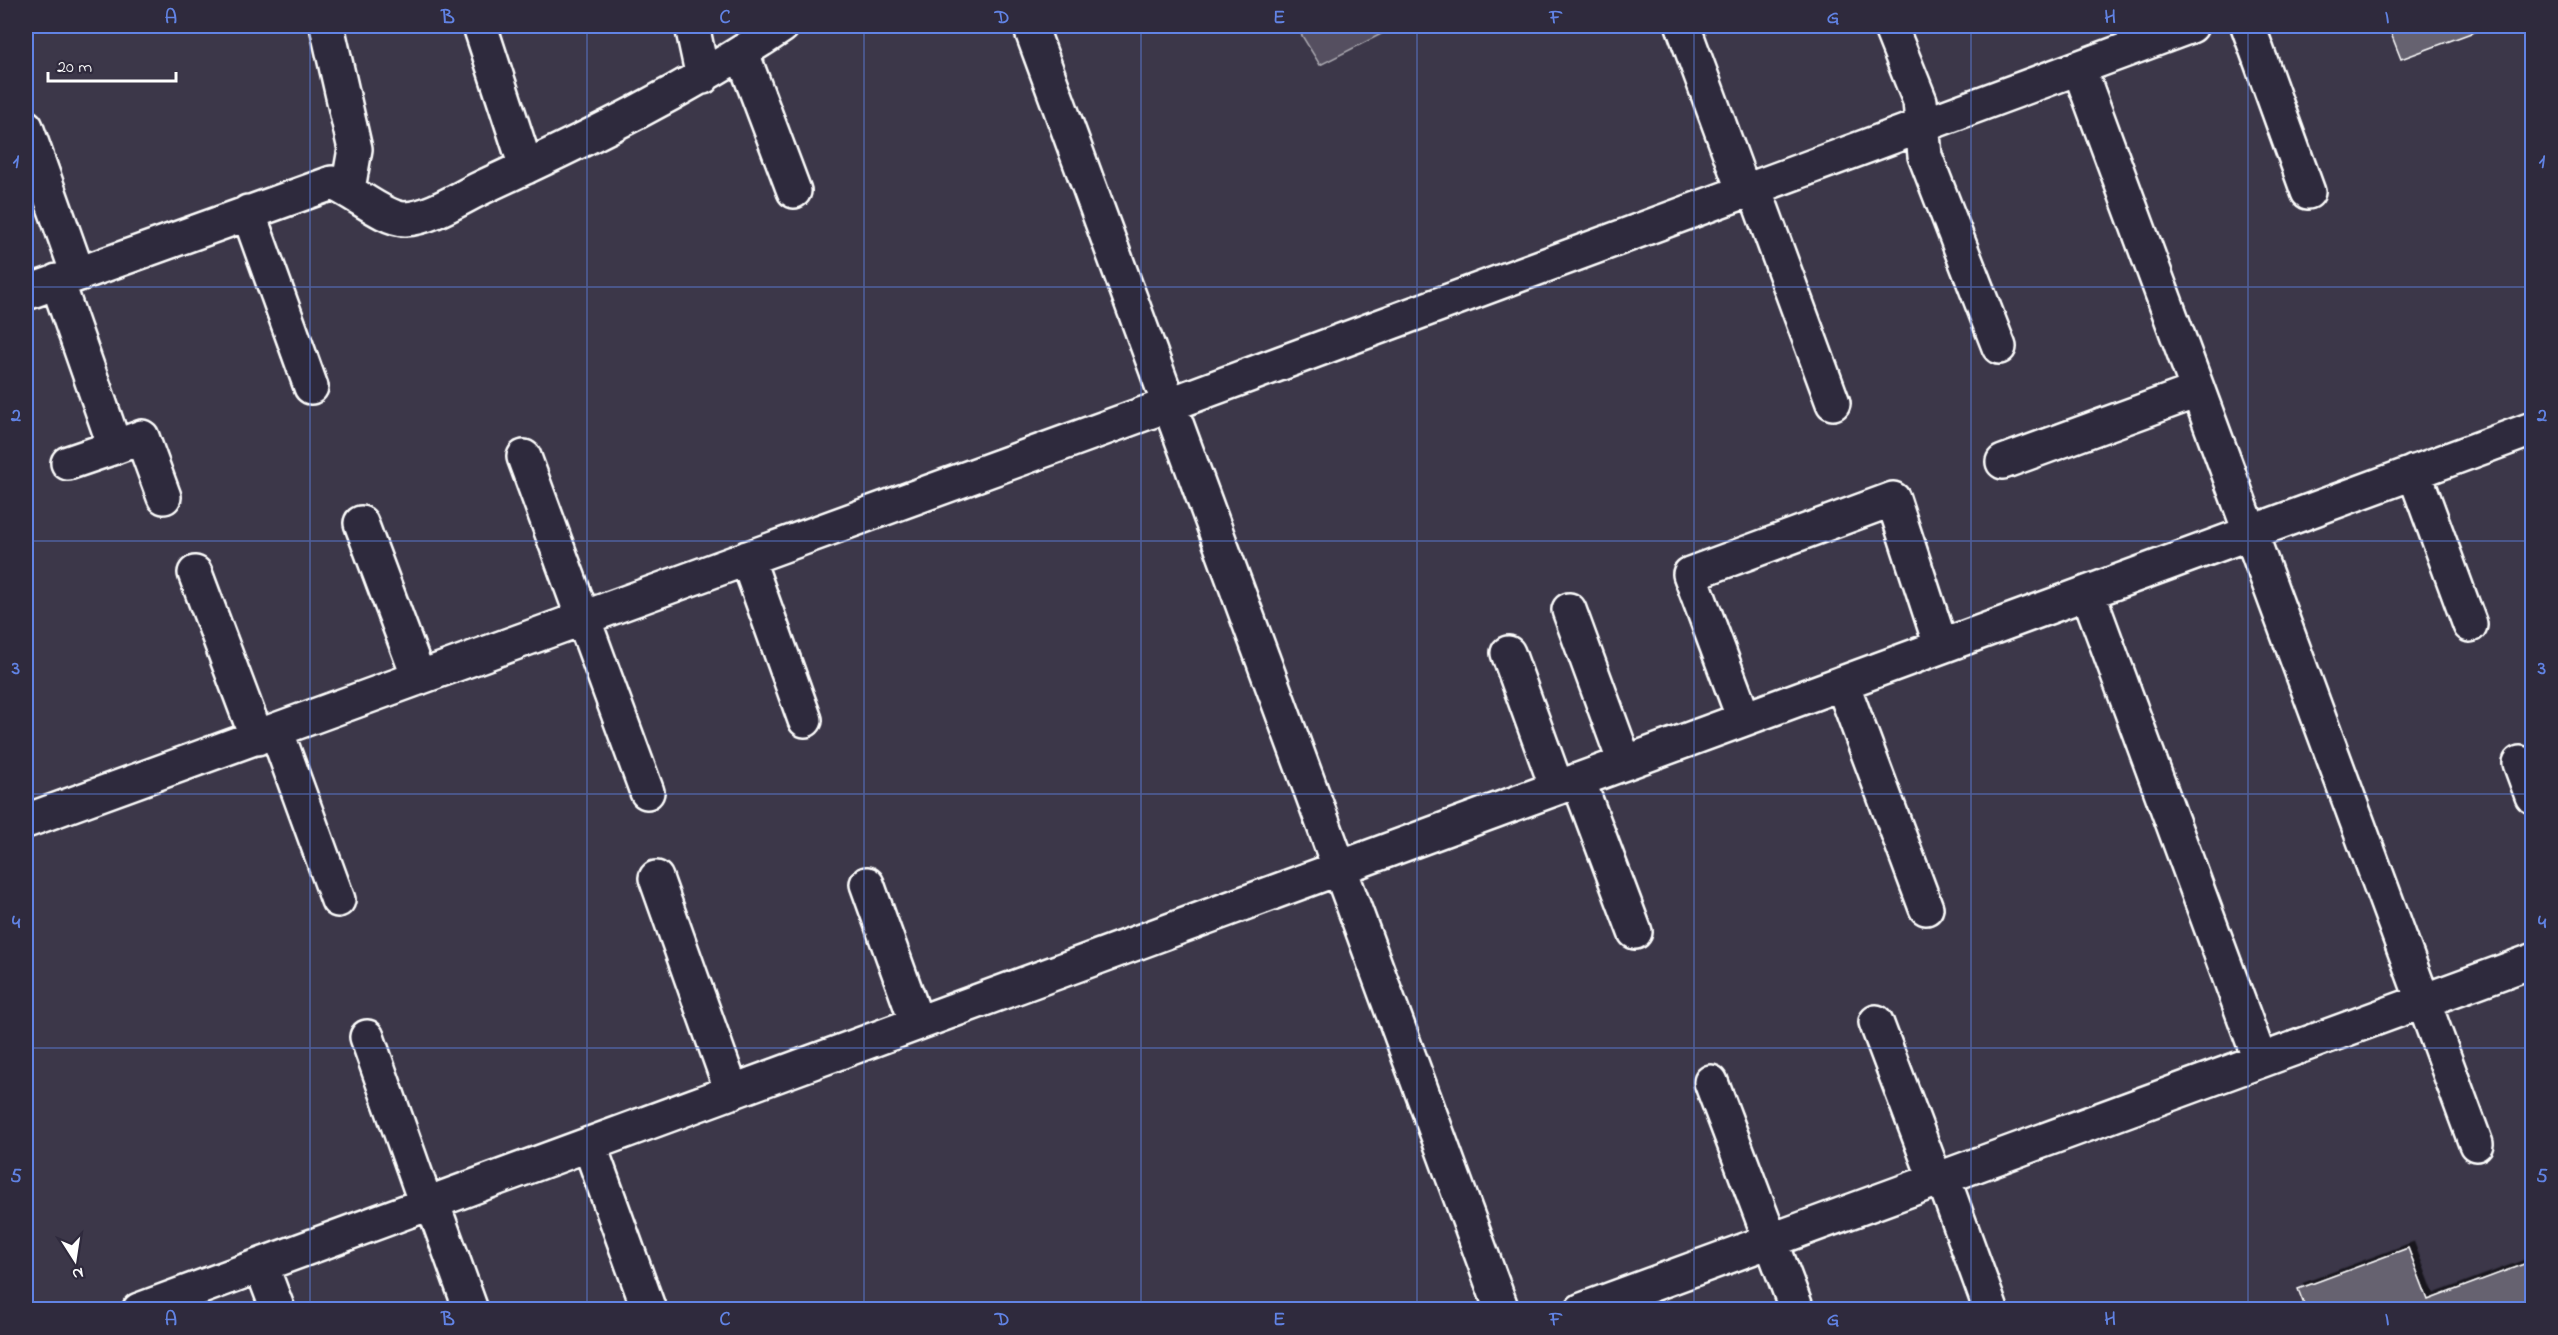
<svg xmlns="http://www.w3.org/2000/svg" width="2558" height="1335" font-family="'Indie Flower',sans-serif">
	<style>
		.green { fill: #555060; stroke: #aaa8b0; stroke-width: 1.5 }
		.building { fill: #666270; stroke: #fff; stroke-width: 1.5; filter: url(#shadow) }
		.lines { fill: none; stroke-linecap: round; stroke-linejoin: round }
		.minor-casing { stroke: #fff; stroke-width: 38 }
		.minor { stroke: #2f2a3d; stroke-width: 33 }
		.grid { fill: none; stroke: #6183e4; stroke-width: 1.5; stroke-opacity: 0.55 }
		.neatline { fill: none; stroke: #6183e4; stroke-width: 2 }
		.grid-label { font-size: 20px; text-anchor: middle; font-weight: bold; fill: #6183e4 }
	</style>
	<defs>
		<filter id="shadow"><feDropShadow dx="5.5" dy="-5.5" stdDeviation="0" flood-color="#0009"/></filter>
	</defs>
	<rect width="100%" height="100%" fill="#3c3749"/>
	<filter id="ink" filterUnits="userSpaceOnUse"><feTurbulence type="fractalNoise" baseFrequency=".0167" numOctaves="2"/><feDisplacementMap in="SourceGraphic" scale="12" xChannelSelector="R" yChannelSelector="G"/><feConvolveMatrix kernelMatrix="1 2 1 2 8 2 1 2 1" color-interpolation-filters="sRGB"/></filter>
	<g filter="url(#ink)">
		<path class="green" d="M1296,26H1397L1320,65Z"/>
		<path class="building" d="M2388,26H2490L2401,59Z
			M2408,1248L2428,1300L2532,1261V1310H2306L2298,1289Z"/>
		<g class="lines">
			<defs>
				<path id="minor" d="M327,26L355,149L348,189
					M480,26L526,167
					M692,26L703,77
					M1030,26L1502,1310
					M1683,26L1744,192
					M1890,26L1920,101L1925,156L1999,347
					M2248,26L2308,192
					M742,53L794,191
					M2079,68L2476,1144
					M26,127L78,274
					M1754,188L1833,403
					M248,212L311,387
					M57,281L115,447L142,437L164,497
					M26,293L332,183C354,191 384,219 405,219C431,218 461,197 485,186C587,139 689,89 782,26
					M524,457L647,792
					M2003,462L2197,391
					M68,463L115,447
					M2414,472L2470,625
					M361,523L419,678
					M747,558L805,720
					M195,573L257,738
					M2088,593L2260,1060
					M1569,610L1625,763
					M1508,653L1557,788
					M1842,683L1926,908
					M1744,719L1690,574L1893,499L1941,646
					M276,730L338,900
					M2520,763L2532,796
					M1578,780L1635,932
					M26,821L1168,405L2191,26
					M656,878L732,1092
					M867,884L917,1023
					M1876,1022L1936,1181
					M367,1037L426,1204
					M1711,1082L1797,1310
					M589,1144L649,1310
					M1943,1178L1991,1310
					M432,1202L471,1310
					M261,1265L278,1310
					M139,1310L2532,429
					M1582,1310L2532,961"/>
			</defs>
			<use href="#minor" class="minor-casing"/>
			<use href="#minor" class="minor"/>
		</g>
	</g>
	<path class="grid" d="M310,26V1310M587,26V1310M864,26V1310M1141,26V1310M1417,26V1310M1694,26V1310M1971,26V1310M2248,26V1310M26,287H2532M26,541H2532M26,794H2532M26,1048H2532"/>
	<rect width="2558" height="1335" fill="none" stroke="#2f2a3d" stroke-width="66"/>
	<g transform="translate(75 1260) rotate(168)" stroke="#2f2a3d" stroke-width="4.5" paint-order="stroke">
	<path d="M0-4.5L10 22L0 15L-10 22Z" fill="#ffffff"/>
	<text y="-9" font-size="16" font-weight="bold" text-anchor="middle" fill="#ffffff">N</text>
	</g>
	<path d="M48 72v9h128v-9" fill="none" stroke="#ffffff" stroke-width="3"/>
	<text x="57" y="72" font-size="18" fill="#ffffff" stroke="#2f2a3d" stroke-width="4.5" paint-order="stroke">20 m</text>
	<rect x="33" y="33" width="2492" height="1269" class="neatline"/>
	<g class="grid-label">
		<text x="171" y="23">A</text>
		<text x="448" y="23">B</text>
		<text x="725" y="23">C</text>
		<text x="1002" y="23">D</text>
		<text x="1279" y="23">E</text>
		<text x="1556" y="23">F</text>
		<text x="1833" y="23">G</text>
		<text x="2110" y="23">H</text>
		<text x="2387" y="23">I</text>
		<text x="16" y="167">1</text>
		<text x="2542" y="167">1</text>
		<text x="16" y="421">2</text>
		<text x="2542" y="421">2</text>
		<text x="16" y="674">3</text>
		<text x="2542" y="674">3</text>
		<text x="16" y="928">4</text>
		<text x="2542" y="928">4</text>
		<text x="16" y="1182">5</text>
		<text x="2542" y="1182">5</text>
		<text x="171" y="1325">A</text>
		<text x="448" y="1325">B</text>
		<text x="725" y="1325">C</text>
		<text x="1002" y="1325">D</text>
		<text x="1279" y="1325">E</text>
		<text x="1556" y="1325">F</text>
		<text x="1833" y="1325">G</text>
		<text x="2110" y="1325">H</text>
		<text x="2387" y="1325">I</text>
	</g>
</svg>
